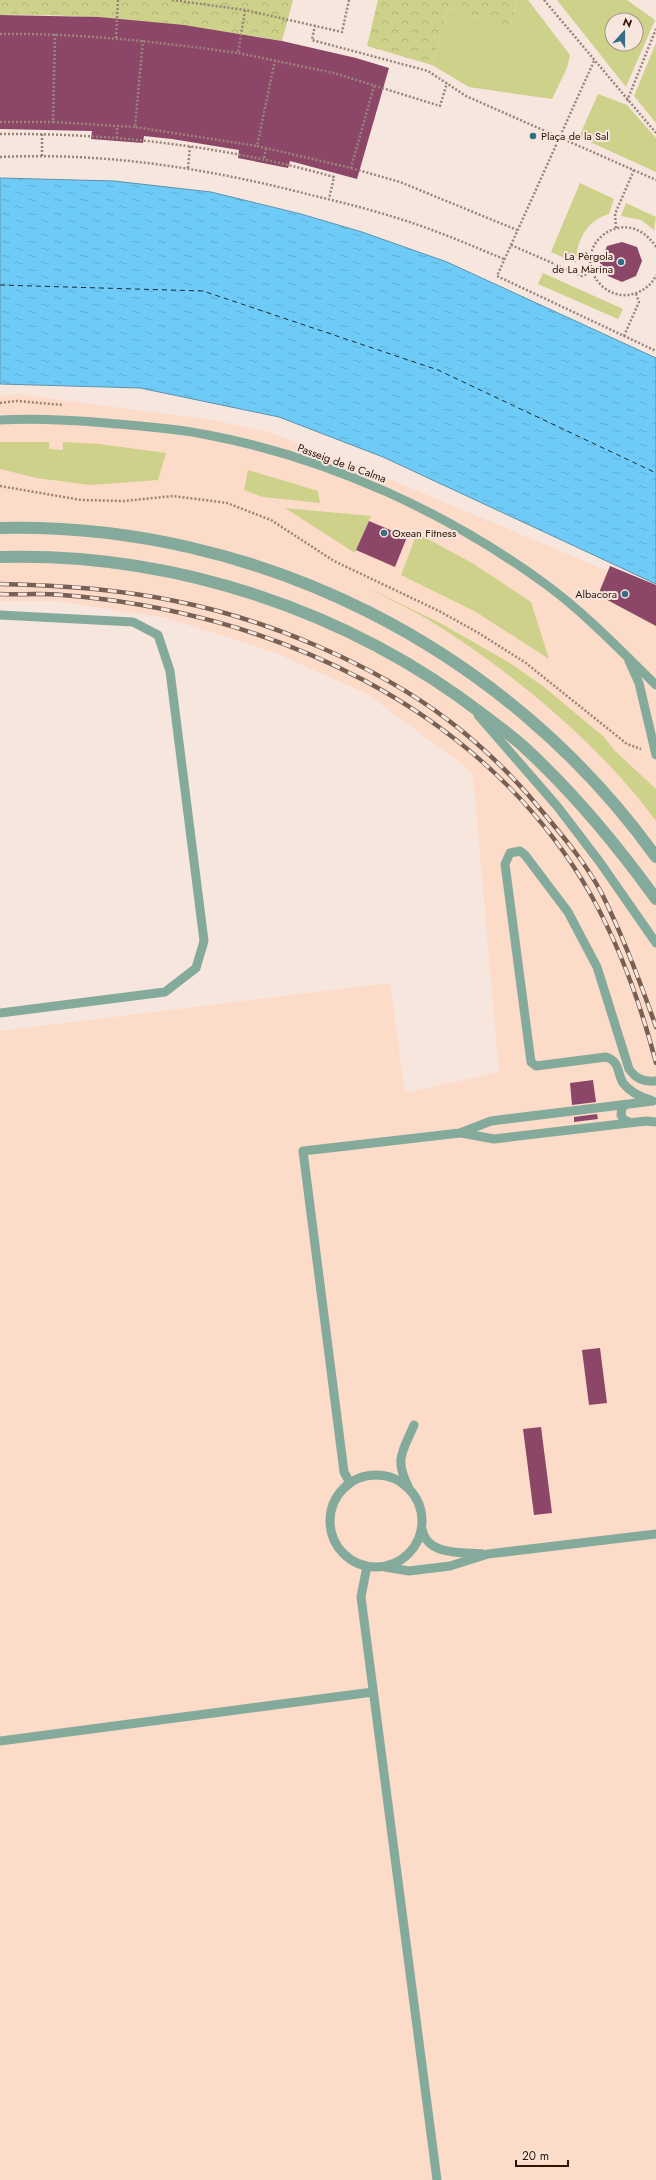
<svg xmlns="http://www.w3.org/2000/svg" width="656" height="2180" font-family="Jost,sans-serif">
	<style>
		.built { fill: #fcdbc8 }
		.grass { fill: #cdd189; fill-rule: evenodd }
		.forest { fill: url(#forest-crowns) }
		.water { fill: url(#water-ripples); stroke: #5b93ad }
		.lines { fill: none; stroke-linecap: round; stroke-linejoin: round }
		.ferry { stroke: #182d38; stroke-width: 1; stroke-dasharray: 5 4; stroke-linecap: butt }
		.building { fill: #8b4668 }
		.path { stroke: #9a8479; stroke-width: 2.5; stroke-dasharray: 2 2; stroke-linecap: butt }
		.service { stroke: #84aa9c; stroke-width: 9 }
		.minor { stroke: #84aa9c; stroke-width: 12 }
		.rail-casing { stroke: #786154; stroke-width: 4.5 }
		.rail { stroke: #f6e6de; stroke-width: 3; stroke-dasharray: 9; stroke-linecap: butt }
		.poi-dot { fill: #366e88; stroke: #f6e6de; stroke-width: 1.5 }
		.labels { text-anchor: middle; dominant-baseline: central; stroke-width: 4; stroke-linejoin: round; paint-order: stroke }
		.poi-label { font-size: 11px; fill: #2f1404; stroke: #f6e6de; text-anchor: start }
		.street-label { font-size: 11px; fill: #2f1404; stroke: #f6e6de }
	</style>
	<defs>
		<pattern id="forest-crowns" width="20" height="18" patternUnits="userSpaceOnUse"><rect width="20" height="18" fill="#cdd189"/><path d="M2 6a3 3 0 1 1 6 0M12 15a3 3 0 1 1 6 0" fill="none" stroke="#b0b375"/></pattern>
		<pattern id="water-ripples" width="26" height="14" patternUnits="userSpaceOnUse"><rect width="26" height="14" fill="#6ecaf6"/><path d="M2 4q2-2 4 0t4 0M15 11q2-2 4 0t4 0" fill="none" stroke="#60add1"/></pattern>
	</defs>
	<rect width="100%" height="100%" fill="#f6e6de"/>
	<path class="built" d="M16,394L212,420L272,433L370,471L656,591V2180H0V1031L390,983L405,1093L499,1072L473,775L463,765L367,694L276,653L167,618L56,601H0V396Z"/>
	<path class="grass" d="M517,0H528L570,55L567,68L552,99L469,87L432,65L448,8L509,29Z
		M557,0H627L655,20L626,87ZM612,20H636V44H612Z
		M656,43V123L634,96Z
		M598,94L627,105L656,138V172L579,137Z
		M580,183L614,199L609,214C587,220 576,241 576,263L551,252Z
		M626,203L656,217L654,230L641,220L621,216Z
		M543,273L623,309L618,319L538,284Z
		M0,442H49V449L63,450V442L99,444L166,453L158,480L90,485L37,478L0,469Z
		M248,470L318,491L320,503L263,497L244,490Z
		M285,508L371,516L355,553Z
		M417,533L472,563L531,602L549,659L476,612L401,575Z
		M368,588L440,623L510,663L544,687L604,737L615,751L656,789V821C600,744 509,669 427,619C408,608 388,599 368,588Z"/>
	<path class="forest" d="M0,0H293L282,41C189,25 95,13 0,15Z
		M378,0H517L509,29L448,8L432,65L367,46Z"/>
	<path class="water" d="M0,178L114,181L211,192L301,214L362,232L447,262L656,358V584L383,457L279,417L140,388L0,384Z"/>
	<g class="lines">
		<path class="ferry" d="M0,285L203,291L438,370L656,473"/>
	</g>
	<path class="building" d="M0,15L99,17L184,25L282,41L356,58L389,68L357,179L290,161L288,168L238,158L239,150L172,139L144,136L143,143L91,139L92,131L0,129Z
		M622,242L637,247L642,261L636,276L622,282L608,276L600,263L607,246Z
		M369,521L407,537L395,567L356,550Z
		M610,566L656,585V626L598,595Z
		M593,1080L596,1102L572,1105L570,1083Z
		M597,1114L598,1119L574,1122V1117Z
		M600,1348L607,1403L589,1405L582,1350Z
		M541,1427L552,1513L534,1515L523,1429Z"/>
	<g class="lines">
		<path class="path" d="M172,0L245,10L342,32L349,0
			M544,0L656,133
			M245,10L238,53L334,73L440,106L447,83
			M315,25L312,40L428,71L466,96L656,180
			M0,34C80,33 159,42 238,53
			M55,34L53,122L135,127
			M116,38L118,0
			M143,40L135,127L257,146
			M275,60L257,146L351,168L374,86
			M594,61L497,276L656,351
			M627,101L656,29
			M0,122H53
			M0,134C113,133 225,146 334,177L329,199
			M117,138V126
			M42,156V134
			M0,157C107,152 211,169 315,196C357,206 399,217 440,233C461,241 482,250 504,259
			M264,158L266,148
			M188,168L190,146
			M351,168L400,182L517,230
			M616,228L615,214L634,170
			M511,245L582,276L593,272
			M656,247C626,200 567,247 600,284C607,292 618,296 628,295C640,293 651,287 656,275
			M624,336L639,302L636,294
			M0,403L17,401L63,405
			M0,486L81,500L124,501L173,496L227,503L271,520L334,561L439,611L477,632L526,663L627,744L641,749"/>
		<path class="service" d="M0,420C35,418 71,420 106,423C140,426 175,428 208,435C329,458 449,513 548,586C587,615 621,651 656,685
			M0,615L133,622L158,635L170,671L204,941L196,968L165,992L0,1013
			M629,661L639,683L656,755
			M478,715L557,806L599,861L656,943
			M651,1100C640,1097 630,1092 623,1083C617,1073 620,1061 606,1057L536,1066L531,1062L505,864L510,853L520,851L525,855L568,912L597,967L629,1069C636,1079 644,1082 656,1081
			M626,1105L622,1107L621,1115L624,1120L629,1122
			M461,1133L494,1139L646,1121L656,1122
			M330 1521a46 46 0 1 1 92 0a46 46 0 1 1-92 0Z
			M350,1483L344,1472L303,1151L460,1133L491,1121L653,1101
			M409,1488C394,1459 402,1453 414,1425
			M422,1529C427,1556 461,1552 483,1554
			M367,1566L361,1597L437,2180
			M385,1567L409,1571L450,1566L488,1554L656,1534
			M0,1741L373,1692"/>
		<path class="minor" d="M0,528C258,522 506,648 656,857
			M0,557C173,552 348,610 485,716C498,726 512,736 524,747C574,793 617,845 656,899"/>
		<defs>
			<path id="rail" d="M0,584C59,585 117,589 175,601C266,619 374,664 448,720C485,748 517,780 546,816C566,840 586,864 601,892C623,936 640,981 656,1027
				M0,594C20,595 41,593 62,595C270,611 484,707 591,895C620,947 641,1005 656,1063"/>
		</defs>
		<use href="#rail" class="rail-casing"/>
		<use href="#rail" class="rail"/>
	</g>
	<g class="poi-dot">
		<circle cx="533" cy="136" r="4"/>
		<circle cx="621" cy="262" r="4"/>
		<circle cx="384" cy="533" r="4"/>
		<circle cx="625" cy="594" r="4"/>
	</g>
	<g class="labels">
		<g class="poi-label">
			<text x="541" y="136">Plaça de la Sal</text>
			<text x="613" y="256" text-anchor="end">La Pèrgola<tspan x="613" dy="13">de La Marina</tspan></text>
			<text x="392" y="533">Oxean Fitness</text>
			<text x="617" y="594" text-anchor="end">Albacora</text>
		</g>
		<g class="street-label">
			<text transform="translate(342 463) rotate(20)">Passeig de la Calma</text>
		</g>
	</g>
	<g transform="translate(624 32) rotate(21)"><circle r="19" fill="#f6e6de" stroke="#a69287"/>
	<path d="M0-3L7 15L0 10L-7 15Z" fill="#366e88"/>
	<text y="-6" font-size="11" font-weight="bold" text-anchor="middle" fill="#2f1404">N</text>
	</g>
	<path d="M516 2160v6h52v-6" fill="none" stroke="#2f1404" stroke-width="2"/>
	<text x="522" y="2160" font-size="12" fill="#2f1404" stroke="#f6e6de" stroke-width="3" paint-order="stroke">20 m</text>
</svg>
